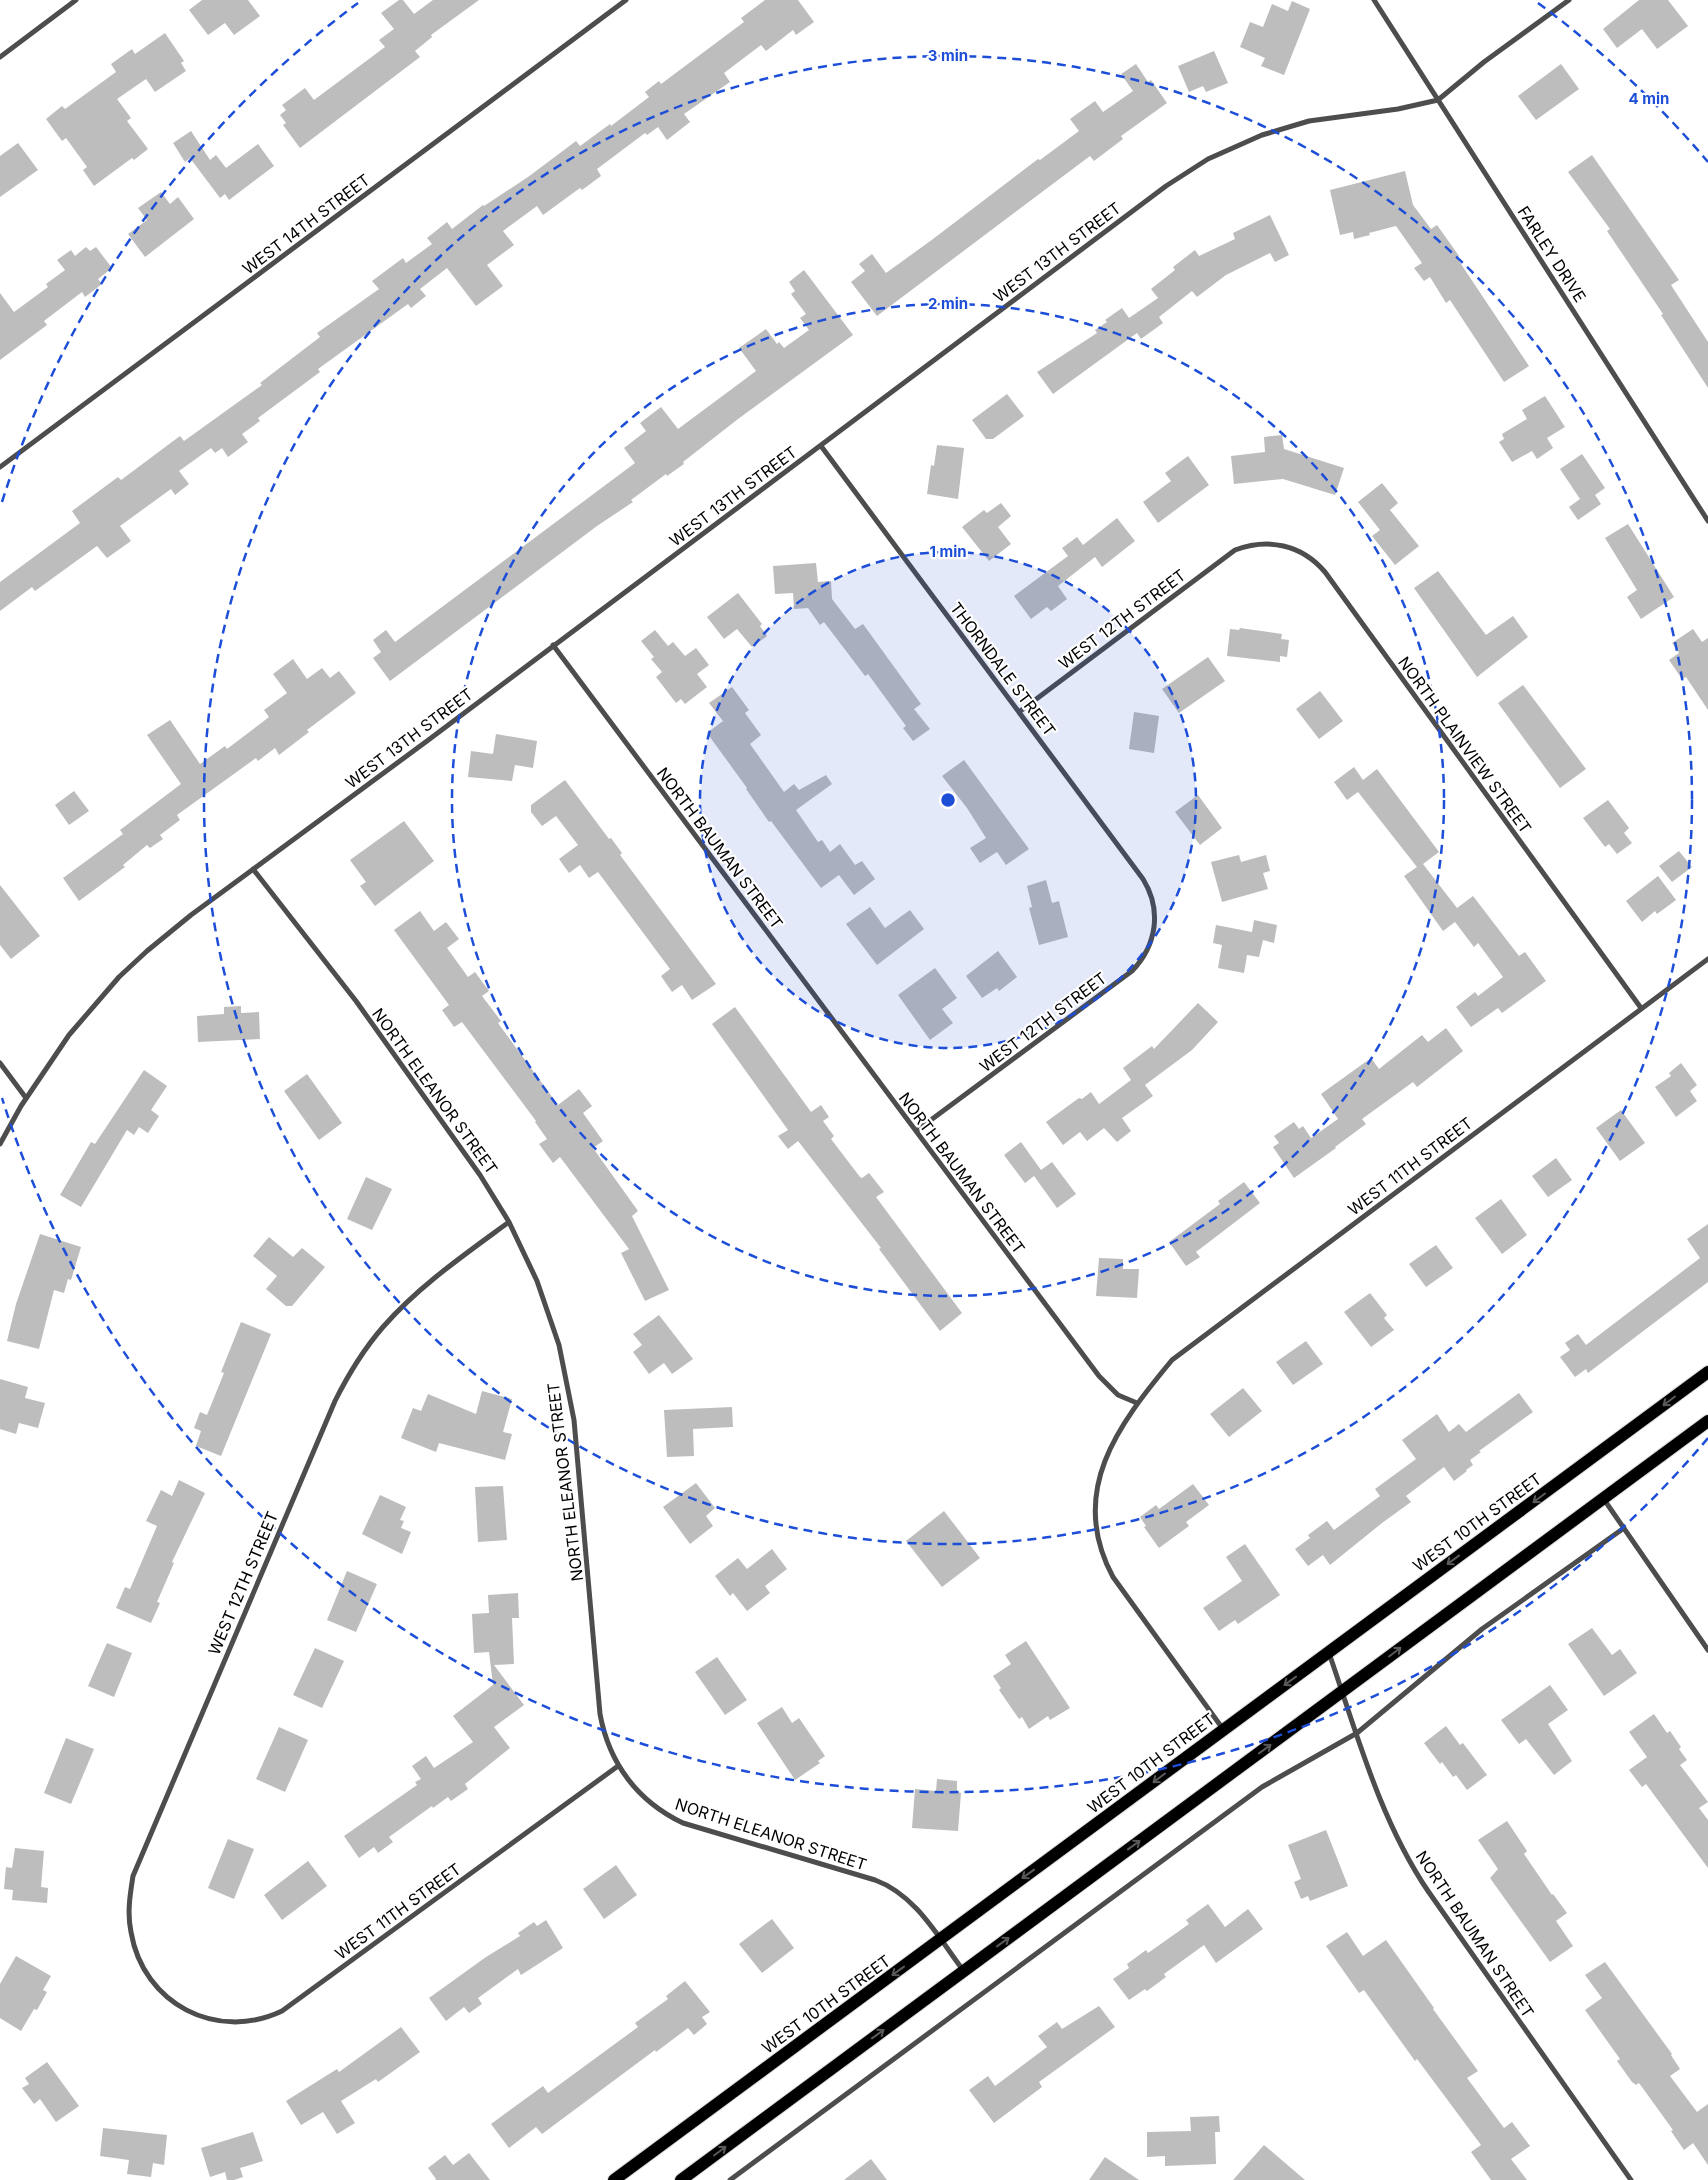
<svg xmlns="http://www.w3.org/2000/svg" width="1708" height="2180" font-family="Inter,sans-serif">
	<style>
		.building { fill: #bdbdbd }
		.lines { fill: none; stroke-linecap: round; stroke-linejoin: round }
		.primary-casing { stroke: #dbdbdb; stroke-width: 14 }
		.minor { stroke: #4d4d4d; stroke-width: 5 }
		.primary { stroke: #000; stroke-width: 12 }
		.oneway { stroke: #595959 }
		.ring { fill: none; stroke: #1d4ed8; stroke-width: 2.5; stroke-dasharray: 9 6 }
		.labels { text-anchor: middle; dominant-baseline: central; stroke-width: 4.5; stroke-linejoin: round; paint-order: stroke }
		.street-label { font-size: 16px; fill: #000; stroke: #fff }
		.centre { fill: #1d4ed8; stroke: #fff; stroke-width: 2.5 }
		.ring-label { font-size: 15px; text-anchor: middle; font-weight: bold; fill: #1d4ed8; stroke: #fff; stroke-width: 4.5; stroke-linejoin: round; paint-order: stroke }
	</style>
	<rect width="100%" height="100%" fill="#fff"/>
	<path class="building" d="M202,0H248L260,16L234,35L225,23L208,35L189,10Z
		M399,0H403L414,14L433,0H479L431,35L432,37L415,51L420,57L300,148L283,125L286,123L280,115L286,110L282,105L305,88L314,100L385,47L379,40L394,29L381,13Z
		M765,0H798L814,22L796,35L793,30L766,51L761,45L724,73L730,82L684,114L690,122L667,140L658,127L647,135L645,133L597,169L601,176L582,190L580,188L543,215L537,206L503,231L514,245L487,265L503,286L476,306L447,268L420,289L426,296L411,308L408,304L318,369L320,372L258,418L260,421L242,434L248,442L228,457L222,448L215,453L211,448L179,471L189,484L175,495L171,489L120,526L131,541L107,558L97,546L35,591L32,587L0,611V582L80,523L72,511L118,477L121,480L180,436L184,441L262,385L260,383L320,337L317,333L379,289L372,281L403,258L406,263L432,244L427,238L447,222L452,229L483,205L484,206L528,177L576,141L580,146L610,124L611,126L649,97L645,92L659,81L661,84L744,22L741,18Z
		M1639,0H1668L1688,26L1657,49L1642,29L1617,48L1603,29Z
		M1292,1L1310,9L1284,75L1261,66L1265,58L1240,47L1250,22L1263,27L1272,4L1288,11Z
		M165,33L184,61L181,63L186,71L155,92L146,79L117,99L131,118L127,121L148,149L134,160L132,158L94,186L83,170L87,167L66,138L62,141L46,119L62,106L65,109L116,72L111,64L132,49L135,54Z
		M1214,51L1228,83L1206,92L1203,86L1189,92L1178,66Z
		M1136,64L1148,82L1151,80L1167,103L1121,136L1123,139L1094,161L1090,156L877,316L851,282L865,271L859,264L872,254L886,273L933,239L1038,159L1040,160L1079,131L1070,119L1095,101L1103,112L1133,91L1121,74Z
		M1561,64L1579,89L1536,120L1518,96Z
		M191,131L210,160L216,155L226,168L258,144L274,166L229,200L225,194L220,198L190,158L185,162L173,143Z
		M18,143L38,170L0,197V156Z
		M1592,155L1679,280L1671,285L1708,342V388L1661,315L1663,314L1607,231L1610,229L1568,172Z
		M1405,171L1413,205L1431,229L1437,225L1459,256L1457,258L1529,366L1504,382L1450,300L1446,303L1430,277L1424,281L1414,268L1422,263L1396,226L1369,233L1370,235L1354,239L1353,232L1340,235L1330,190Z
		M161,192L170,204L178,197L194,219L145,257L128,234L147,220L138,208Z
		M1270,215L1289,255L1275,262L1270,253L1226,275L1197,297L1192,291L1159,317L1163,323L1141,339L1137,333L1053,394L1037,372L1097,333L1095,330L1107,322L1105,320L1122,308L1129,318L1158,298L1151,289L1175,270L1173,267L1195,250L1199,256L1235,239L1233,233Z
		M86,247L90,251L96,247L112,268L98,279L102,284L85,297L82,292L44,321L47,325L0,360V293L14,312L48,287L46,284L65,270L57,260L71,250L75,256Z
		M804,270L853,335L738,419L683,462L684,464L667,476L666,474L631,500L633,502L597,526L390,681L373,658L381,652L373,640L386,630L395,642L635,463L624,448L646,431L640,423L661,407L678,429L756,371L739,348L766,329L777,344L779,342L784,348L809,330L800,318L806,314L791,294L795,291L789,282Z
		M1007,394L1024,416L993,439H986L972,420Z
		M1545,396L1565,427L1547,438L1553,448L1537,459L1532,451L1512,462L1499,442L1504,439L1502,434L1527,419L1522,410Z
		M1282,435L1284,449L1344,468L1335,495L1283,479L1234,484L1231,456L1265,452L1264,437Z
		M937,445L964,448L958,499L927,494L931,465L934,466Z
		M1582,454L1605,488L1595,495L1601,504L1578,520L1569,507L1580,499L1560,469Z
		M1188,456L1209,485L1158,523L1143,502L1171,481L1165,473Z
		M1382,483L1398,503L1390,510L1419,546L1395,565L1372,536L1380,530L1358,502Z
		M1001,503L1011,516L998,527L1011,544L989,561L962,527L984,510L987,513Z
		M1117,518L1135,541L1102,567L1095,557L1058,586L1067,599L1051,611L1047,607L1031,619L1014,596L1068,556L1062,548L1077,537L1083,545Z
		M1628,524L1674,597L1641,619L1627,597L1637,590L1605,538Z
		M816,563L818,582L831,581L832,599L855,629L863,624L921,704L914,709L930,729L913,741L903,728L906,726L868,674L865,676L824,622L820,625L808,608L794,609L793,593L775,594L773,566Z
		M1438,571L1486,635L1513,616L1528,637L1477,677L1414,588Z
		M738,593L762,624L760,626L767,636L752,647L737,629L724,639L707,617Z
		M1240,628L1282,634L1281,639L1289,640L1287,657L1280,656V662L1227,656L1230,629L1239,630Z
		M1693,629L1702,642L1708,638V710L1686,677L1682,679L1669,660L1679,653L1672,643Z
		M655,630L668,646L673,642L685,656L696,648L709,665L697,674L707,687L685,704L681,699L676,703L656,677L662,672L651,659L654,657L641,641Z
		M1208,657L1225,681L1179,713L1162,689Z
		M293,659L307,679L322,668L330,678L339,671L356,693L307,730L309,732L279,755L275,748L258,761L256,758L177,815L180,820L160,835L163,839L150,848L147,845L123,865L125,867L79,901L63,878L123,834L120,830L181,784L147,735L170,720L200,764L225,746L227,749L269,717L264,710L287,693L273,674Z
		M1523,685L1586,769L1560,788L1498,703Z
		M732,687L749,710L745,713L761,735L750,744L784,792L794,784L799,790L826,775L832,784L796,810L818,842L822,840L830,852L840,844L855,865L862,861L875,879L854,895L839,875L821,888L771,821L769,822L746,789L747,788L707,733L723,721L709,703Z
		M1320,691L1343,721L1319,739L1296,709Z
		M1134,712L1159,716L1154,753L1129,749Z
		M496,734L537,741L533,768L515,765L512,781L468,777L471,751L493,754Z
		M964,760L1029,849L1006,865L997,852L980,863L970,848L986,838L967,808L942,776Z
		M1354,767L1363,780L1377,769L1439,852L1423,864L1457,908L1473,896L1519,956L1525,952L1546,981L1502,1013L1498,1008L1471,1027L1456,1007L1475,992L1478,996L1503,977L1478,943L1474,947L1455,922L1443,931L1404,876L1417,867L1358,792L1347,800L1334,782Z
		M565,780L609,839L611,838L622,853L620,855L716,984L692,1000L682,985L672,992L661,976L670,969L598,872L589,878L580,865L569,873L559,859L578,845L556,816L542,826L531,812V805Z
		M74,791L89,811L69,825L55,805Z
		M1198,795L1222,828L1200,845L1175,812Z
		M1608,800L1629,828L1624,833L1632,843L1617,854L1609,844L1605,847L1583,818Z
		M404,821L434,861L375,906L360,886L366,882L350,860Z
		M1679,851L1692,867L1672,882L1659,866Z
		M1239,855L1241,862L1266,855L1270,871L1263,873L1268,889L1222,902L1211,862Z
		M1658,876L1676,900L1657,914L1655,911L1642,922L1626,901Z
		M1046,880L1052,903L1059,901L1068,937L1039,945L1029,908L1032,907L1027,886Z
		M0,885L40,936L11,959L0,945Z
		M870,907L885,928L910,910L924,929L877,965L846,924Z
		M420,911L434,931L446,922L459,939L447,948L468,977L475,972L489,991L482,996L501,1021L498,1023L558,1105L579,1089L592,1106L583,1113L603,1141L593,1148L638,1211L632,1216L669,1290L645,1301L621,1253L629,1249L560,1157L553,1163L539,1144L547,1139L535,1122L536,1121L462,1022L454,1027L442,1010L449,1005L394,930Z
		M1254,920L1277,925L1274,943L1263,940L1259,957L1247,955L1244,973L1218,968L1222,945L1213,943L1216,925L1252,932Z
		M998,951L1017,977L999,991L997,988L982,998L966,976Z
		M935,968L957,998L942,1009L953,1023L930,1040L898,995Z
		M1198,1003L1218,1022L1192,1050L1145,1085L1153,1096L1122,1118L1131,1131L1117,1142L1104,1128L1087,1141L1080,1132L1063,1145L1046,1122L1079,1098L1082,1099L1091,1092L1099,1104L1131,1080L1123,1068L1152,1046L1154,1049Z
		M241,1006V1013L259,1012L260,1039L198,1042L197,1016L224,1014V1007Z
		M735,1007L811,1112L821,1105L829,1117L823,1121L834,1136L831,1139L860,1177L862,1178L869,1173L884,1192L876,1197L962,1313L940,1331L879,1249L881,1248L798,1141L788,1149L778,1136L788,1130L712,1024Z
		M1446,1028L1463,1051L1417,1087L1413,1082L1362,1119L1366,1124L1335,1147L1336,1148L1294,1178L1273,1147L1279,1143L1274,1136L1294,1122L1299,1129L1303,1126L1311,1138L1338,1119L1321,1094L1371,1058L1379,1069L1422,1035L1428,1042Z
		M1681,1063L1697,1085L1690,1091L1697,1101L1676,1117L1655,1087L1671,1076L1669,1073Z
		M144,1070L167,1086L151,1110L159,1116L148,1133L139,1127L134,1135L127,1130L81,1207L60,1195L91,1142L95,1144Z
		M307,1074L342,1123L319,1140L284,1091Z
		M1621,1110L1645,1143L1620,1161L1596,1128Z
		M1021,1142L1041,1170L1052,1162L1076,1194L1057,1208L1034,1176L1025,1183L1004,1155Z
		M1556,1158L1572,1180L1548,1197L1532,1176Z
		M366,1177L392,1189L372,1230L347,1219Z
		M1244,1182L1260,1203L1196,1252L1200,1257L1186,1266L1169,1242L1220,1204L1218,1201Z
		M1501,1199L1527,1235L1502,1254L1475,1218Z
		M1708,1224V1282L1588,1373L1586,1369L1575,1377L1560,1357L1570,1350L1565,1343L1578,1334L1586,1345L1700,1258L1687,1239Z
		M40,1234L81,1247L71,1280L68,1279L64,1293L54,1290L39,1349L7,1341L16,1304Z
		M269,1237L293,1257L302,1248L325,1267L292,1306H286L266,1289L277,1276L253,1256Z
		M1436,1245L1453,1268L1426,1287L1409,1264Z
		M1099,1258L1123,1259V1269H1139L1137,1298L1096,1296Z
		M1370,1293L1387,1315L1384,1318L1394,1330L1371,1347L1344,1312Z
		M659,1315L693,1359L672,1374L664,1363L649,1374L633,1352L642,1345L633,1334Z
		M241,1322L271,1334L221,1456L196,1446L201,1431L194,1428L200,1412L207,1415L224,1373L221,1372Z
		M1306,1341L1323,1364L1293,1385L1276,1362Z
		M0,1379L28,1387L25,1398L45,1403L38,1428L19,1423L16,1434L0,1429Z
		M1243,1388L1262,1411L1229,1437L1210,1414Z
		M482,1391L512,1399L503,1432L512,1434L505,1460L439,1443L436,1452L401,1438L413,1408L421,1411L428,1394L476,1414Z
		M1519,1393L1533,1412L1479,1451L1481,1452L1470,1460L1473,1465L1466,1470L1467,1471L1454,1481L1444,1467L1406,1496L1411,1502L1382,1523L1330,1565L1323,1555L1308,1566L1295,1549L1310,1538L1308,1535L1327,1521L1334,1530L1380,1496L1375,1489L1416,1459L1402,1440L1437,1414L1449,1432L1459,1424L1466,1432Z
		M732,1407L733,1427L693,1429L694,1456L667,1457L664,1410Z
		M179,1480L205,1493L172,1562L174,1563L157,1602L160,1603L151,1623L116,1608L125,1587L130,1589L157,1526L146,1521L161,1490L172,1496Z
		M696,1483L715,1508L706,1516L713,1526L690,1544L663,1507Z
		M1193,1484L1209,1505L1186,1522L1189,1526L1159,1548L1144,1527L1146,1526L1140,1517L1156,1505L1159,1509Z
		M503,1486L507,1540L478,1542L475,1487Z
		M380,1495L406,1507L400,1520L404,1521L401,1528L411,1532L402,1554L362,1534Z
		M944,1511L980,1558L942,1587L906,1541Z
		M1245,1544L1280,1595L1238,1624L1235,1620L1219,1631L1203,1608L1242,1581L1226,1557Z
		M772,1549L787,1569L765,1586L770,1593L747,1611L733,1593L730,1596L715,1576L738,1558L747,1569Z
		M347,1571L377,1584L356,1632L327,1620Z
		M518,1593L519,1618H512L514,1664L494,1665L524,1705L494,1727L510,1748L465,1784L468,1789L451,1801L448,1797L433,1808L432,1806L389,1837L393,1842L378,1853L374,1847L359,1858L344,1836L417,1785L415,1782L421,1779L412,1766L426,1756L434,1768L473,1742L453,1716L493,1685L489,1652L474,1653L472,1614L489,1613L488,1595Z
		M1592,1628L1612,1655L1620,1649L1637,1673L1604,1696L1568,1644Z
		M1026,1641L1070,1708L1050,1720L1048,1716L1029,1729L1022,1717L1019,1719L999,1690L1001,1688L993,1676L1011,1664L1005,1655Z
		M107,1643L132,1653L114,1697L88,1686Z
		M315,1648L344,1661L322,1708L293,1695Z
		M717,1657L747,1700L725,1715L695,1672Z
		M1550,1685L1568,1710L1548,1724L1572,1761L1554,1775L1526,1739L1519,1744L1501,1720Z
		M782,1707L792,1723L799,1718L825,1756L818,1761L820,1763L795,1780L757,1723Z
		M1654,1714L1667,1733L1670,1731L1681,1747L1679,1749L1687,1760L1680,1765L1708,1802L1699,1808L1708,1820V1868L1646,1784L1642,1787L1629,1770L1647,1757L1629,1732Z
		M1446,1726L1460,1745L1463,1743L1487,1775L1467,1790L1456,1775L1453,1777L1442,1762L1440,1764L1424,1743Z
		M279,1727L308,1740L285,1792L256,1779Z
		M66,1738L94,1749L71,1804L44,1793Z
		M937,1779L957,1781V1792L961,1793L958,1831L912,1828L915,1789L936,1791Z
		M1507,1821L1527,1851L1524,1854L1552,1895L1553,1894L1567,1913L1556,1921L1573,1946L1550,1962L1490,1878L1498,1869L1478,1840Z
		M1326,1830L1348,1886L1310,1901L1308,1896L1301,1899L1294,1882L1301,1879L1288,1845Z
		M228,1839L254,1849L234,1899L208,1888Z
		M15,1848L44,1851L41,1887L48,1888L47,1903L12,1900L13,1890L4,1889L6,1867L12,1868Z
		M308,1861L327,1886L282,1920L264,1895Z
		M616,1865L637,1895L604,1919L583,1889Z
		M1208,1904L1225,1927L1248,1909L1263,1929L1216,1963L1204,1945L1164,1974L1166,1977L1147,1991L1145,1989L1129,2000L1113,1979L1129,1968L1127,1964L1146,1950L1148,1953L1189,1924L1186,1920Z
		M772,1919L794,1948L762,1973L739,1944Z
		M546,1920L563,1948L521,1975L518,1969L478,1998L482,2004L469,2013L464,2007L446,2021L429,1998L486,1957L520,1936L518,1933L534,1922L537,1926Z
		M1347,1932L1363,1956L1386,1940L1434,2008L1433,2009L1478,2071L1467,2078L1504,2128L1512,2122L1530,2146L1511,2159L1527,2180H1491L1471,2152L1481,2145L1417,2059L1415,2061L1364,1990L1359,1993L1326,1946Z
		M16,1956L51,1976L43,1990L47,1992L37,2010L34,2009L21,2031L0,2018V1984Z
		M1605,1962L1672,2054L1671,2055L1680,2069L1670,2076L1697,2112L1708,2104V2165L1693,2143L1684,2150L1671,2131L1673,2130L1639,2083L1636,2085L1632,2082L1617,2061L1620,2059L1585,2010L1602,1998L1585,1975Z
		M685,1981L710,2012L702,2017L707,2024L694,2035L688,2028L656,2052L655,2050L542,2134L536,2127L509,2148L491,2124L543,2086L548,2093L638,2027L635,2023L668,1999L666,1996Z
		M1099,2006L1115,2027L1039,2082L1042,2087L994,2123L969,2090L988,2076L995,2086L1047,2047L1038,2036L1057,2022L1062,2029Z
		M401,2027L420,2052L378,2082L376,2079L341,2101L355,2123L337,2134L323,2112L301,2125L286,2101L337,2069L339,2072Z
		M47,2062L79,2106L56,2122L40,2099L34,2104L22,2088L29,2084L25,2078Z
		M1219,2116L1220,2132H1215L1216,2164L1165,2166V2156L1147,2157V2132L1191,2131L1190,2117Z
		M103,2128L167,2135L164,2165L153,2163L151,2177L127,2174L129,2160L100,2156Z
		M253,2132L263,2161L240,2168L243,2177L234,2180H227L225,2172L210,2177L201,2148Z
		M1264,2145L1305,2180H1233Z
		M469,2153L490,2180H435L436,2179L428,2168L445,2155L453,2165Z
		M1105,2157L1139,2180H1089Z
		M871,2159L887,2180H844Z"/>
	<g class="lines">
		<defs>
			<path id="primary" d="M614,2180L1708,1372
				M681,2180L1708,1421"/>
		</defs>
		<use href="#primary" class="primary-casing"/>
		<path class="minor" d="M1374,0L1708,521
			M0,57L76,0
			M821,446L1143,879C1162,910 1157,945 1132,971L916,1131
			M0,467L626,0
			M553,645L1099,1376L1118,1395L1137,1403
			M1019,712L1235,550C1268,538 1301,544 1325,572L1641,1008
			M253,869L356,1001L480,1175L509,1222L537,1281L559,1345L574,1420L600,1714C609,1763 637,1801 683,1823L875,1880C916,1895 938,1937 963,1970
			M0,1063L26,1098
			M0,1144L21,1106L69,1035L119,977L147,951L191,915L427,741L1166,186L1208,159L1262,135L1309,121L1398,109L1438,100L1484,62L1569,0
			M509,1222C464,1255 419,1286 383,1327C363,1350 348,1375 335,1401L133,1876C130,1895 127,1913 131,1932C143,2004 217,2042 282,2011L618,1766
			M1603,1498L1708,1650
			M1329,1653C1357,1734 1380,1820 1428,1891L1631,2180
			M1223,1729L1113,1577C1067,1492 1118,1425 1172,1360L1708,959
			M730,2180L1262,1787L1357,1733L1482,1629L1624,1528"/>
		<use href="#primary" class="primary"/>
	</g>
	<defs><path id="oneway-shaft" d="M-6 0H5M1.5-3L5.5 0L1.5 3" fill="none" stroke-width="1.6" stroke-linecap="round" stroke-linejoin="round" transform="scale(1.25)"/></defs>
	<g class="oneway">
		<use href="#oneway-shaft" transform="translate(1669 1401) rotate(143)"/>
		<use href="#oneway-shaft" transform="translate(1539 1498) rotate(143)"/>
		<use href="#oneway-shaft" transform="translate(1453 1560) rotate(144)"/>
		<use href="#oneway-shaft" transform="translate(1395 1652) rotate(-37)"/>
		<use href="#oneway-shaft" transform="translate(1290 1681) rotate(144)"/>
		<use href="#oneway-shaft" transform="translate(1265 1749) rotate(-36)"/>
		<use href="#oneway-shaft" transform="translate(1159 1778) rotate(143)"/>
		<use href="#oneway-shaft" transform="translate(1134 1845) rotate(-36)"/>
		<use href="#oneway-shaft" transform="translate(1028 1874) rotate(144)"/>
		<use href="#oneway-shaft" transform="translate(1003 1942) rotate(-36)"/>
		<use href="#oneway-shaft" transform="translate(898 1971) rotate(144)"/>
		<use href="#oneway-shaft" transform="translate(878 2034) rotate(-36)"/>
		<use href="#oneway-shaft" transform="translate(720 2151) rotate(-37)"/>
	</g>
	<circle cx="948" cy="800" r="248" fill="#1d4ed8" fill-opacity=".12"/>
	<g class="ring">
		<circle cx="948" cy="800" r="248"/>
		<circle cx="948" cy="800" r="496"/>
		<circle cx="948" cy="800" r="744"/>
		<path d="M1708 1438A992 992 0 0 1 2 1098M2 502A992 992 0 0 1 358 3M1538 3A992 992 0 0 1 1708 162"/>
	</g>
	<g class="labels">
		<g class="street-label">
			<text transform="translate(306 224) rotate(-37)">WEST 14TH STREET</text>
			<text transform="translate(1057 252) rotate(-37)">WEST 13TH STREET</text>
			<text transform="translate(1552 254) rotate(57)">FARLEY DRIVE</text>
			<text transform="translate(733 496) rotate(-37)">WEST 13TH STREET</text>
			<text transform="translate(1122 619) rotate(-37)">WEST 12TH STREET</text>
			<text transform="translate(1003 669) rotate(53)">THORNDALE STREET</text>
			<text transform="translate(409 738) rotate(-37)">WEST 13TH STREET</text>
			<text transform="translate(1465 745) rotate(54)">NORTH PLAINVIEW STREET</text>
			<text transform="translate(720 848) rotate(53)">NORTH BAUMAN STREET</text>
			<text transform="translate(1043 1022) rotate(-37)">WEST 12TH STREET</text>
			<text transform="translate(435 1091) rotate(54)">NORTH ELEANOR STREET</text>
			<text transform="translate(1410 1166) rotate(-37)">WEST 11TH STREET</text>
			<text transform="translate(962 1173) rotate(53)">NORTH BAUMAN STREET</text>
			<text transform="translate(565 1482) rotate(-97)">NORTH ELEANOR STREET</text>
			<text transform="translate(1477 1522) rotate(-36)">WEST 10TH STREET</text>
			<text transform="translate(243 1583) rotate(-67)">WEST 12TH STREET</text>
			<text transform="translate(1151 1763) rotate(-37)">WEST 10TH STREET</text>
			<text transform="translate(771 1834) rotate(18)">NORTH ELEANOR STREET</text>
			<text transform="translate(398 1911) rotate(-36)">WEST 11TH STREET</text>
			<text transform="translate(1475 1934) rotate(56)">NORTH BAUMAN STREET</text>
			<text transform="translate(826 2004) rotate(-36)">WEST 10TH STREET</text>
		</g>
	</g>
	<circle cx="948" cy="800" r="8" class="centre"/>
	<g class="ring-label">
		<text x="948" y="61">3 min</text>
		<text x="1649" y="104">4 min</text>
		<text x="948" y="309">2 min</text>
		<text x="948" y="557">1 min</text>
	</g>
</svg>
